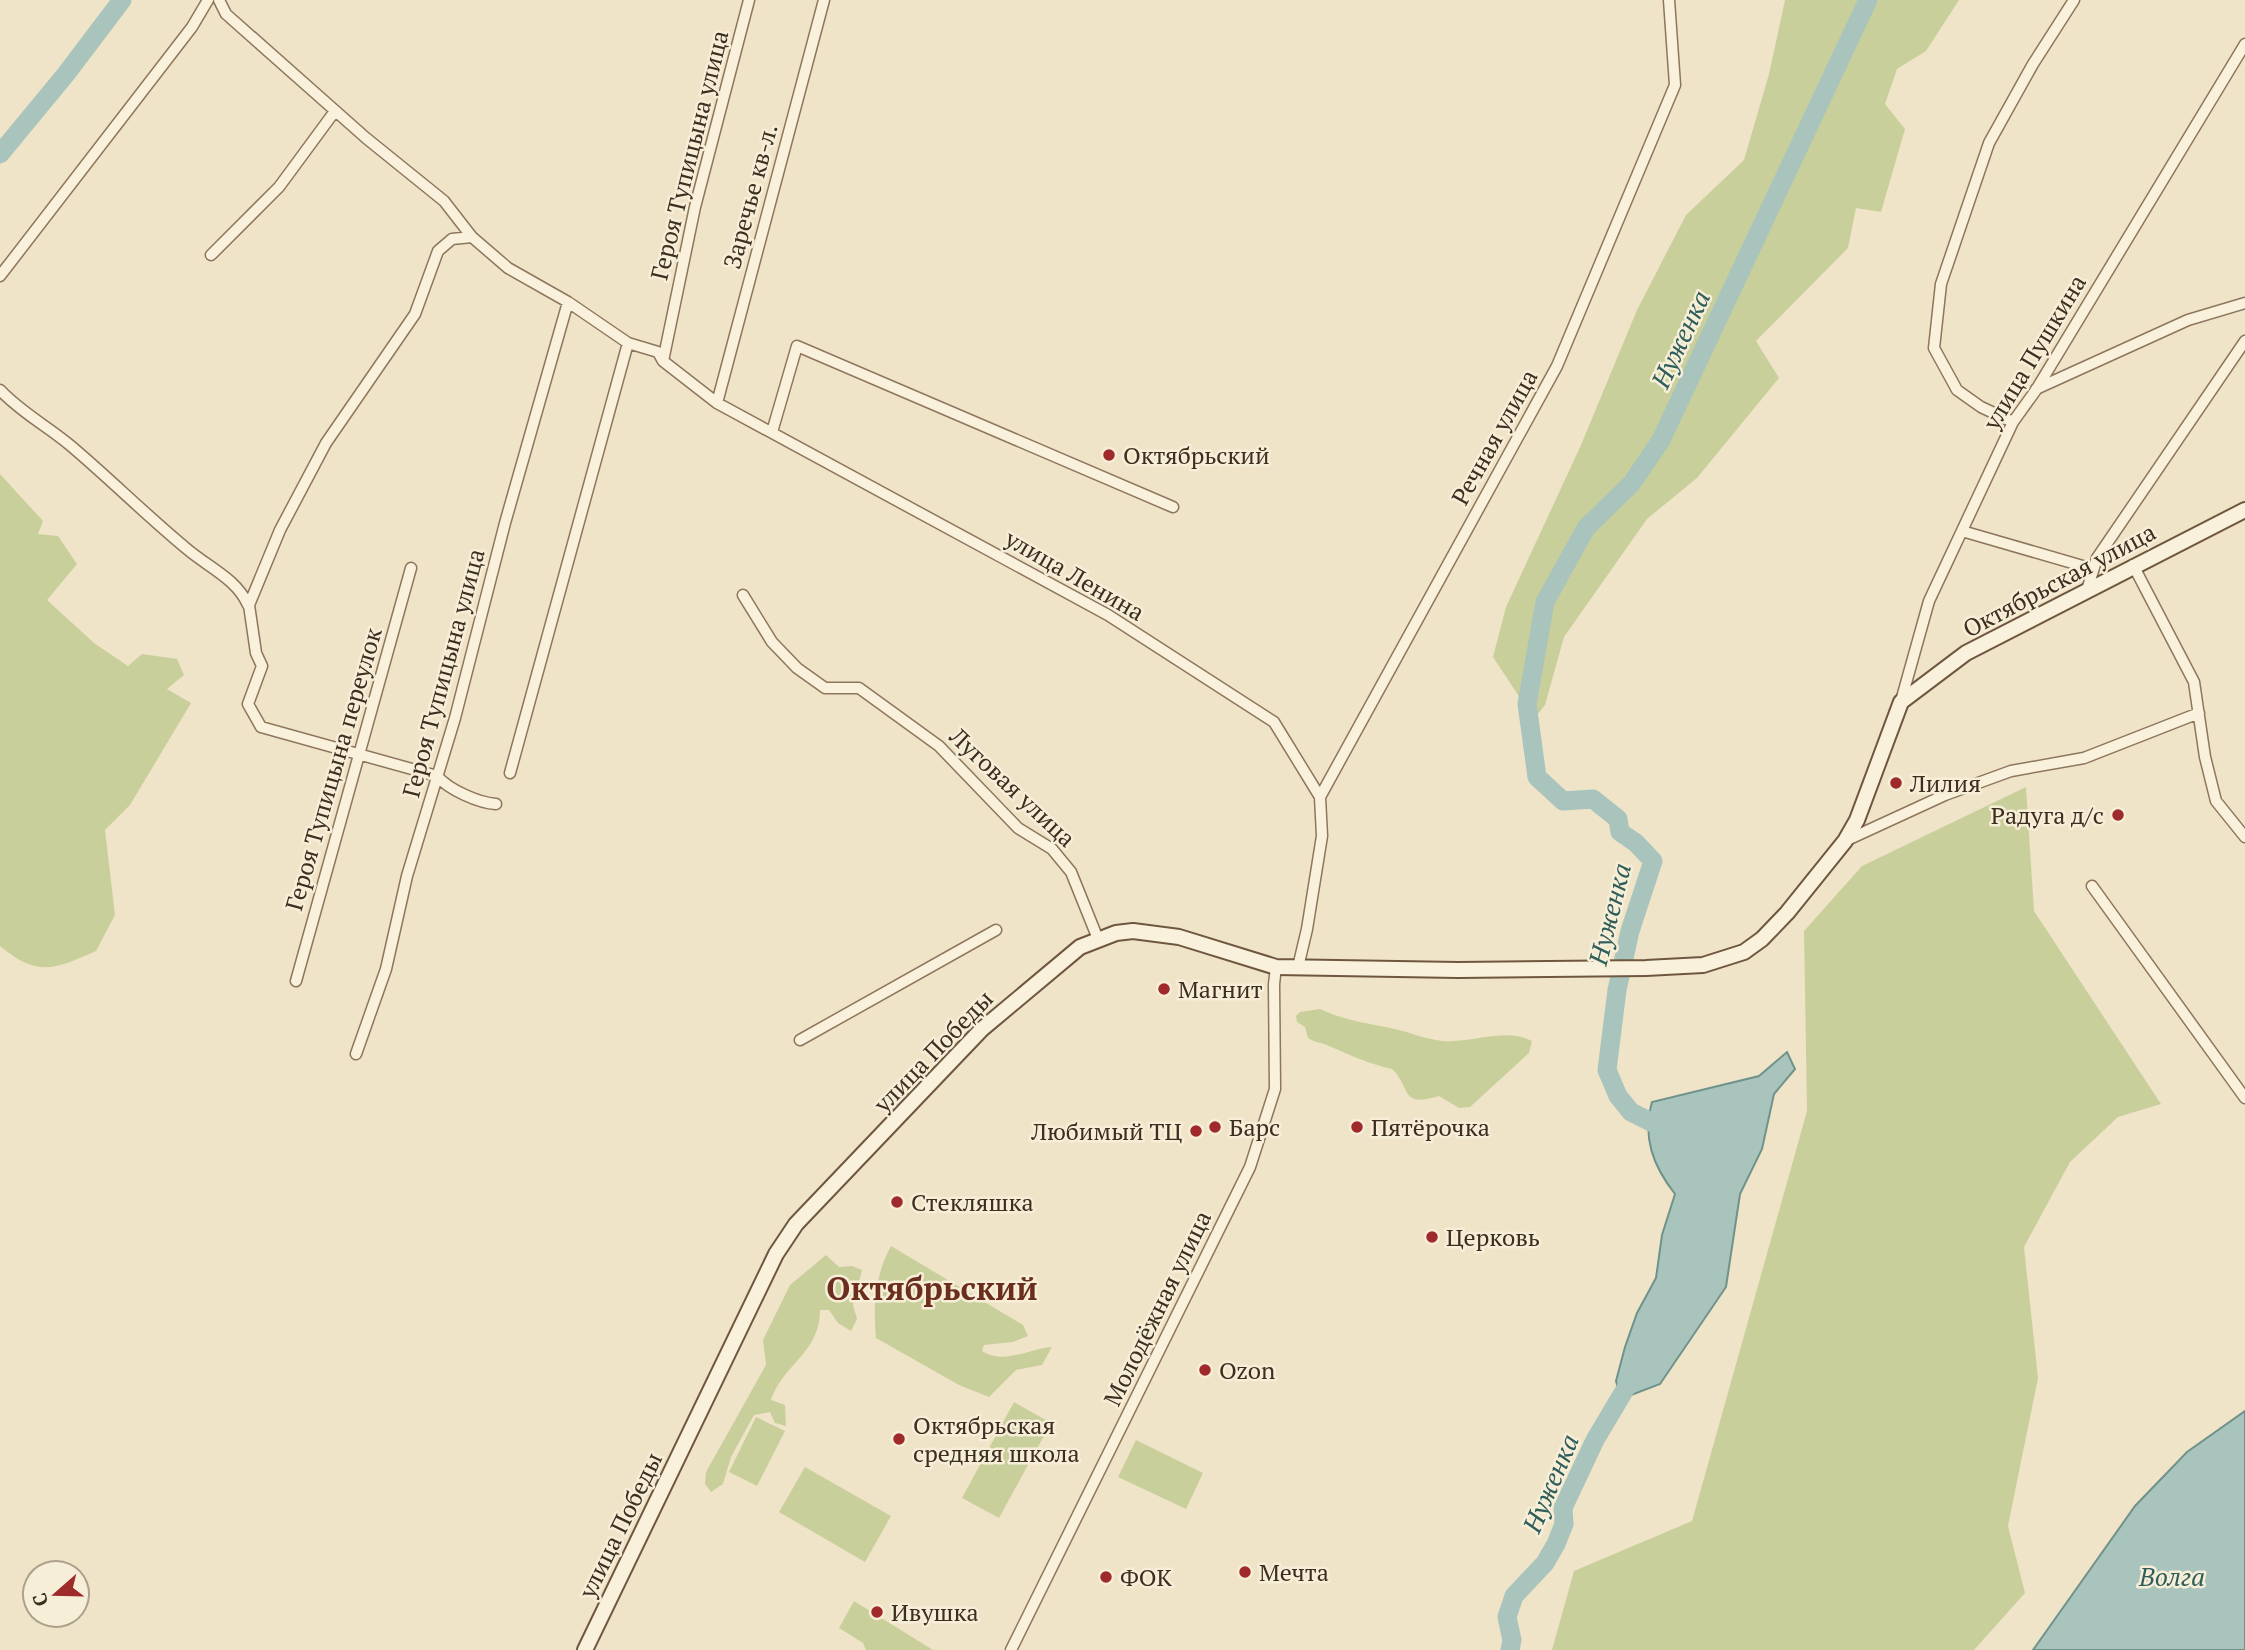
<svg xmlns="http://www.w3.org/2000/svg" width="2245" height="1650" font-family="'PT Serif',serif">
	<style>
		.green { fill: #c9cf9b }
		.water { fill: #a9c4bc; stroke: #6f938a; stroke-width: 2 }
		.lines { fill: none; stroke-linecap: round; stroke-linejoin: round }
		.river { stroke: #a9c4bc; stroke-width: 19 }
		.street-casing { stroke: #8d765c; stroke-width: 13 }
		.secondary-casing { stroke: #6f573f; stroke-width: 18 }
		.street { stroke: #faf1dc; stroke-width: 10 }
		.secondary { stroke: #faf1dc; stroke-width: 14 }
		.poi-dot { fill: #9e2a2b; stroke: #f7eed8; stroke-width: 2.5 }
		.labels { text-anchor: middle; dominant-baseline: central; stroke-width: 5; stroke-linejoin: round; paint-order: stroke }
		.street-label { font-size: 24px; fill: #3d2e20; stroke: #f7eed8 }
		.poi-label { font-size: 24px; fill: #3d2e20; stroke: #f7eed8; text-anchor: start }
		.water-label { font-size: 26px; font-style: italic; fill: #2f5d5a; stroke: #f7eed8 }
		.district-label { font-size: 32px; font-weight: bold; fill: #6b2e1e; stroke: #f7eed8 }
	</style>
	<rect width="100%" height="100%" fill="#f0e4c8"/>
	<path class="green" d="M1785,0H1959L1926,51L1897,69L1885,104L1905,129L1881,212L1856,208L1848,248L1756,341L1779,378L1697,478L1647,519L1564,637L1545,705L1534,719L1493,657L1506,607L1581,445L1637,310L1686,215L1744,160L1769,74Z
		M0,474L43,521L38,534L58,536L77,564L47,600L94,643L128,666L142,654L177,659L184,675L167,689L191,703L130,805L105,830L115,915L96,951C55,969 38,978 0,946Z
		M2026,787L2034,911L2161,1104L2118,1117L2070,1162L2024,1247L2038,1378L2008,1526L2025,1593L1974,1650H1552L1574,1571L1692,1521L1807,1111L1804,931L1862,866Z
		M1320,1009C1348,1022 1370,1023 1399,1030C1411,1033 1423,1038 1436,1040C1467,1046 1504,1026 1532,1041L1529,1053L1470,1107L1459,1108L1439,1096C1399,1108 1412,1088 1392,1069C1369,1064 1350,1055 1329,1046C1321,1042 1315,1043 1308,1038L1305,1027L1297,1022L1296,1016L1300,1012Z
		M901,1074L913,1096L897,1113Z
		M891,1246L1023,1325L1028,1336L1013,1342L984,1345L982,1351C1005,1365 1027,1349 1052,1347L1042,1365L1016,1370L989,1397L959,1385L876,1338C873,1305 875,1275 891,1246Z
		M826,1255L839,1267L852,1266L862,1270L853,1305L857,1319L851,1331L838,1323L829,1310H820C820,1353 783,1364 771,1400L785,1405L786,1426L775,1423L770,1412L754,1415L731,1457L723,1484L711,1492L705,1484L706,1472L766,1365L763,1340L790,1285Z
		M1014,1402L1051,1423L999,1518L962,1498Z
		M756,1417L785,1431L757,1486L729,1472Z
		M1136,1440L1203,1473L1186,1509L1118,1477Z
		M805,1467L891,1516L865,1562L779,1512Z
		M854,1601L933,1650H866L863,1643L839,1628Z"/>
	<path class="water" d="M1787,1052L1795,1069L1774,1094L1762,1149L1740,1194L1726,1287L1660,1384L1621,1399L1616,1381L1625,1347L1637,1313L1656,1278L1662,1235L1675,1194C1653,1166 1642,1137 1652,1102L1759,1076Z
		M2245,1411V1650H2033L2135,1506L2187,1452Z"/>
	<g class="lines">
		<path class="river" d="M0,154L66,74L122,0
			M1669,1131L1631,1112L1618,1096L1607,1070L1617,990L1630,931L1653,861L1636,843L1620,832L1618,819L1593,799L1563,801L1537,777L1527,704L1545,602L1586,528L1632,483L1661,440L1868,0
			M1510,1650L1512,1640L1507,1617L1514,1596L1545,1563L1556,1544L1564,1524L1563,1508L1595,1440L1633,1376"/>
		<defs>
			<path id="street" d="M219,0L226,14L366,138L444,201L472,237L508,268L568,302L628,343L658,352L663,361L717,403L1108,615L1274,722L1320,797L1322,836L1307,929L1298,967
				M472,237L452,239L438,251L415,314L326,443L280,530L249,605L256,653L262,666L248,704L261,727L437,776C449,790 479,803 496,804
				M211,255L279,187L335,111
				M0,276L192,27L208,0
				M663,361L695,207L749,0
				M2036,389L2188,320L2245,303
				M0,390C23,414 46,425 71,446C110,479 147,516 187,549C208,567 237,579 248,605
				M717,403L824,0
				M2013,422L1981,407L1957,390L1934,348L1941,284L1989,143L2033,64L2074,0
				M772,432L797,346L1173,507
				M1962,531L2093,569
				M2133,565L2194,682L2205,757L2216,801L2245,837
				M2087,590L2097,558L2245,341
				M743,595L772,642L797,668L825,688H859L939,746L1018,828L1052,849L1071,872L1098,939
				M1901,701L1929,601L2013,422L2036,390L2245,44
				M510,773L628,343
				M1320,797L1557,366L1675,85L1669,0
				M1845,841L1945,795L2011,771L2084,758L2199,713
				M2092,886L2245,1098
				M296,981L411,568
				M800,1040L996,930
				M356,1054L386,969L407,876L455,718L505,523L568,302
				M1011,1650L1250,1167L1275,1089L1274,984L1276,967"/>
			<path id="secondary" d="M585,1650L776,1254L796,1224L982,1029L1080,947L1116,933L1133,931L1179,937L1276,967L1458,970L1646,968L1703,965L1744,952L1762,939L1787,913L1845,841L1857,820L1901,702L1966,653L2245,510"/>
		</defs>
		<use href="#street" class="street-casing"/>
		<use href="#secondary" class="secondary-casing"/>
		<use href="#street" class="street"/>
		<use href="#secondary" class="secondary"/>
	</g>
	<g class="poi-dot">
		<circle cx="1109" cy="455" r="7"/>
		<circle cx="1896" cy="783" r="7"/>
		<circle cx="2118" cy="815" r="7"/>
		<circle cx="1164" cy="989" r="7"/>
		<circle cx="1215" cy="1127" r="7"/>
		<circle cx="1357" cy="1127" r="7"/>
		<circle cx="1196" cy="1131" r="7"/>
		<circle cx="897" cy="1202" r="7"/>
		<circle cx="1432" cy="1237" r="7"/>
		<circle cx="1205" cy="1370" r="7"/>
		<circle cx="899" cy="1439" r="7"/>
		<circle cx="1245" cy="1572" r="7"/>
		<circle cx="1106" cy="1577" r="7"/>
		<circle cx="877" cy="1612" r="7"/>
	</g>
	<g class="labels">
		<g class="street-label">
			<text transform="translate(689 155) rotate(-76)">Героя Тупицына улица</text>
			<text transform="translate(750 196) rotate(-75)">Заречье кв-л.</text>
			<text transform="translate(2034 352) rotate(-59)">улица Пушкина</text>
			<text transform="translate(1494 437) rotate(-61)">Речная улица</text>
			<text transform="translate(1075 575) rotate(30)">улица Ленина</text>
			<text transform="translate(2059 580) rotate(-28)">Октябрьская улица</text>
			<text transform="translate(443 673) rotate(-75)">Героя Тупицына улица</text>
			<text transform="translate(333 769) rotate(-74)">Героя Тупицына переулок</text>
			<text transform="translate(1013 787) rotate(43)">Луговая улица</text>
			<text transform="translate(933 1051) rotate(-46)">улица Победы</text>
			<text transform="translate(1157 1308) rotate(-64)">Молодёжная улица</text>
			<text transform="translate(620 1525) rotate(-64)">улица Победы</text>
		</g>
		<g class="poi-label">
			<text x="1123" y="455">Октябрьский</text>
			<text x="1910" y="783">Лилия</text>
			<text x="2104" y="815" text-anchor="end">Радуга д/с</text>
			<text x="1178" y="989">Магнит</text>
			<text x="1229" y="1127">Барс</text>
			<text x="1371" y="1127">Пятёрочка</text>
			<text x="1182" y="1131" text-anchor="end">Любимый ТЦ</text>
			<text x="911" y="1202">Стекляшка</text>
			<text x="1446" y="1237">Церковь</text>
			<text x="1219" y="1370">Ozon</text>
			<text x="913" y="1425">Октябрьская<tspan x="913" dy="28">средняя школа</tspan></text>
			<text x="1259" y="1572">Мечта</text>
			<text x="1120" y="1577">ФОК</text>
			<text x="891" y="1612">Ивушка</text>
		</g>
		<g class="water-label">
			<text transform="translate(1680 339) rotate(-65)">Нуженка</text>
			<text transform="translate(1609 914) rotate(-76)">Нуженка</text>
			<text transform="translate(1550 1483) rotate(-67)">Нуженка</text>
			<text x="2172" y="1576">Волга</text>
		</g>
		<g class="district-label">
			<text x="932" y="1288">Октябрьский</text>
		</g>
	</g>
	<g transform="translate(56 1594) rotate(250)"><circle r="33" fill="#f7eed8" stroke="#ada18e" stroke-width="2"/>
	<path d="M0-5L12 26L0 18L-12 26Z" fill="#9e2a2b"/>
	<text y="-10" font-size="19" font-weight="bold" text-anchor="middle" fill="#3d2e20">С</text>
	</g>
</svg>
